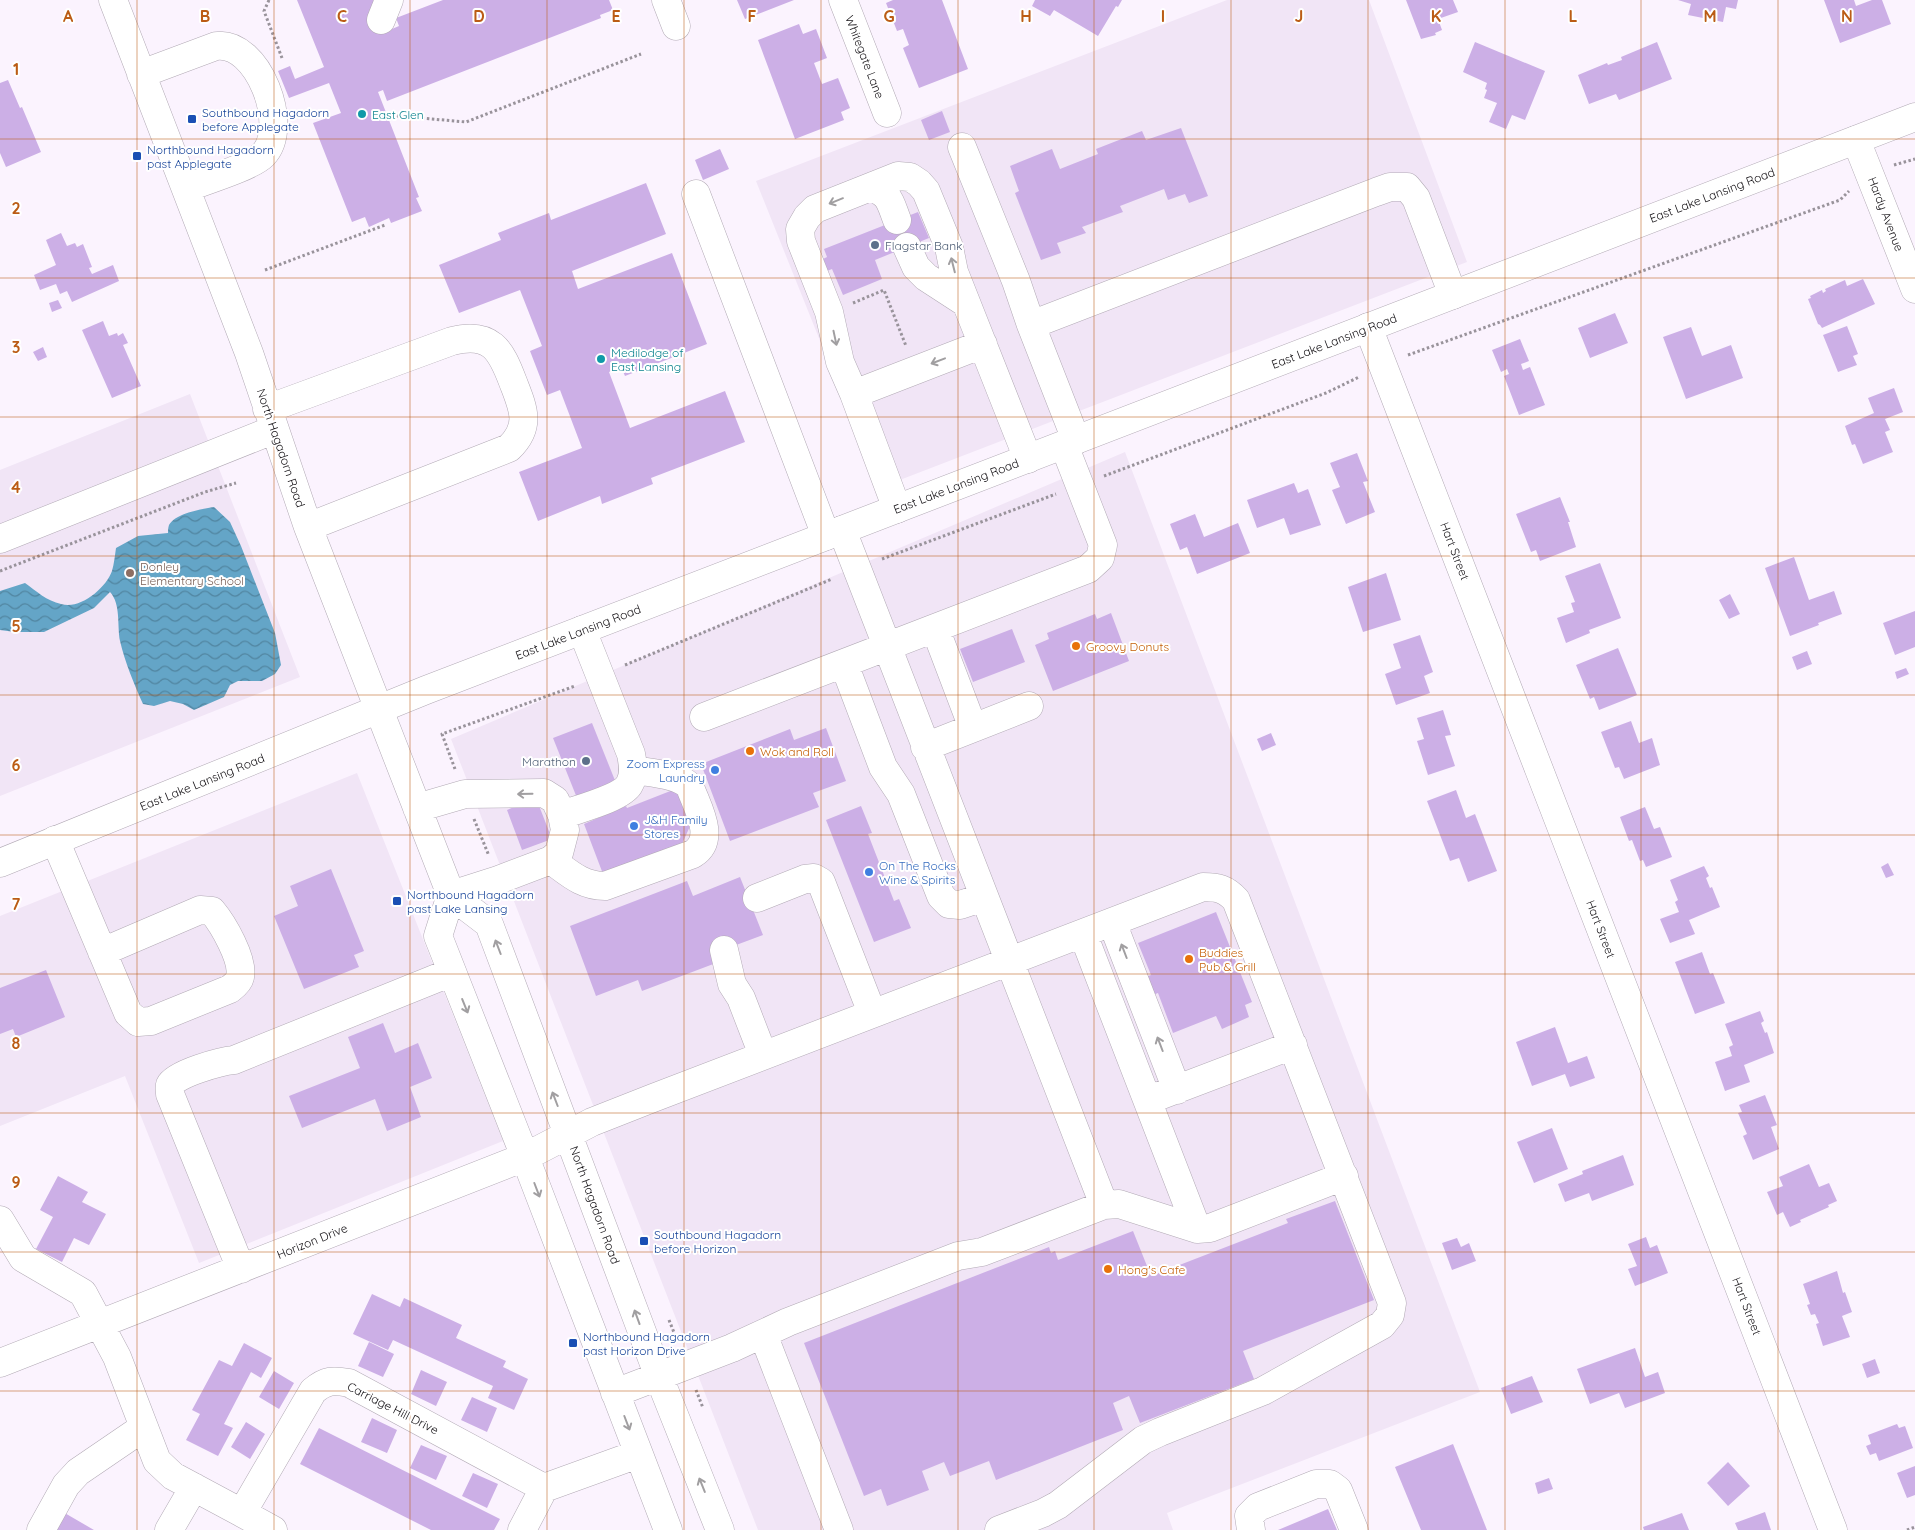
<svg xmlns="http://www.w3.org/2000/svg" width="1915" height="1530" font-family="Quicksand,sans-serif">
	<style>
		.built { fill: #f1e5f6 }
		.water { fill: url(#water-waves) }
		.building { fill: #ccafe6 }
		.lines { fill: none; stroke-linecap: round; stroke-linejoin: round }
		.minor-casing { stroke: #b2aab5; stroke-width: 29 }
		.major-casing { stroke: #b2aab5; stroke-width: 29 }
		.path { stroke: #99939b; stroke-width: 3; stroke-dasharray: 2.5 2.5; stroke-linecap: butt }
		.minor { stroke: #fff; stroke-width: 28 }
		.major { stroke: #fff; stroke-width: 28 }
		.oneway { stroke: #a19fa1 }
		.grid { fill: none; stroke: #bb5c15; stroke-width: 1; stroke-opacity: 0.55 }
		.culture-dot { fill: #0f9aa8; stroke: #fff; stroke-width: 2 }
		.transit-dot { fill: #1a4fb4; stroke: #fff; stroke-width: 2 }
		.service-dot { fill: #5c6f8a; stroke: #fff; stroke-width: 2 }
		.education-dot { fill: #8d6e63; stroke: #fff; stroke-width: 2 }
		.food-dot { fill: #e8710a; stroke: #fff; stroke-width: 2 }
		.shop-dot { fill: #3f7fe0; stroke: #fff; stroke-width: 2 }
		.labels { text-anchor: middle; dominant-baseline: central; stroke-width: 4; stroke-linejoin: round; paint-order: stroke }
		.street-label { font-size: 12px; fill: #131014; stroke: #fff }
		.transit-label { font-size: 12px; fill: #164399; stroke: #fff; text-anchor: start }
		.culture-label { font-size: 12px; fill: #0d838f; stroke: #fff; text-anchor: start }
		.service-label { font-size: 12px; fill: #4e5e75; stroke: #fff; text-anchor: start }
		.education-label { font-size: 12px; fill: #785e54; stroke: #fff; text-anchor: start }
		.food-label { font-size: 12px; fill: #c56008; stroke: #fff; text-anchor: start }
		.shop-label { font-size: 12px; fill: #366cbe; stroke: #fff; text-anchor: start }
		.grid-label { font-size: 16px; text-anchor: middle; font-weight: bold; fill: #bb5c15; stroke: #fff; stroke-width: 4; stroke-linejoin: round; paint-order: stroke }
	</style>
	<defs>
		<pattern id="water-waves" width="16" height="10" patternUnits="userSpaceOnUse" patternTransform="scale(1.25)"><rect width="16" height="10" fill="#64a5c7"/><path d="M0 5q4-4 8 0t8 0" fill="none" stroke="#5185a0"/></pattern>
	</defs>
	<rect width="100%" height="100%" fill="#fbf3fe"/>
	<path class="built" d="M1227,0H1369L1467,262L879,488L756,181Z
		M190,394L300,677L0,796V470Z
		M1125,452L1480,1392L1167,1513L1173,1530H758L451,739Z
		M357,773L503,1141L199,1263L125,1076L0,1126V916Z"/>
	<path class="water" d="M214,507L230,522L241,546L275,633L281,665L275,674L262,681H238L230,685L224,697L194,710L183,704L170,701L154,706L143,704C134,684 125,662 120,641C117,625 121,604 110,592L94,608L44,632H15L0,630V591L25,583C36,591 47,601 61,604C80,610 106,588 112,571C114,564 115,555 116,548L138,536L168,533C168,531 168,528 169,525C176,513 202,509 214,507Z"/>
	<path class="building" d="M297,0H373L385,32L399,26L396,18L443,0H609L613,10L600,15L601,18L387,101L383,90L378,92L419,197L416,198L422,211L391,223L389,218L369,227L365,217L352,222L313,123L341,113L329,83L289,98L278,71L290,66L295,79L324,67Z
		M737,0H794L745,19Z
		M893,0H942L968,69L919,88L903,48L909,45L903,29L897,31L886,3Z
		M1035,0H1122L1118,7L1116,6L1098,36L1054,10L1050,16L1032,6Z
		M1406,0H1453L1458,12L1438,19L1442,30L1435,33L1436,35L1421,39Z
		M1678,0H1738L1736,9L1726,7L1723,22L1688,15L1691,4Z
		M1824,0H1854L1856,6L1872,0H1882L1891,24L1840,43Z
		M799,24L803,34L816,29L827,58L814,63L822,84L838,78L850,108L841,112L844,120L795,139L758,40Z
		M1475,42L1545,71L1525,120L1512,115L1506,129L1489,122L1497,103L1484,98L1487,90L1485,89L1487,83L1463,72Z
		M1657,42L1672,79L1619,100L1616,94L1589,104L1578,75L1607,63L1608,65L1622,60L1621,57Z
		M8,80L20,108L22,107L41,152L6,167L0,153V83Z
		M942,111L950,132L929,140L921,120Z
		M1181,128L1208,196L1189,203L1185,194L1168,200L1164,189L1120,206L1123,212L1082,227L1086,233L1057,243L1061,253L1041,260L1015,193L1019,191L1010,166L1052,149L1060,169L1098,154L1096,149L1142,131L1146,140Z
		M720,149L729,169L703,180L695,160Z
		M646,183L666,234L572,271L578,289L672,253L707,344L625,376L621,367L609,372L630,428L725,391L745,442L651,478L653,484L602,504L600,496L538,521L519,472L582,448L560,390L547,395L530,351L542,346L520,290L459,313L439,265L501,240L498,233L549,213L551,220Z
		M918,212L929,238L875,260L882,279L843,295L832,269L827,271L823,259L827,257L824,249Z
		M61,233L67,246L75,243L77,247L83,244L92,267L89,268L92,274L113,265L119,281L72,302L67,291L60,294L56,284L40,290L34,275L56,265L46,240Z
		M1863,279L1875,304L1822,328L1820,325L1818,324L1808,299L1811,298L1810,296L1822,290L1823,293L1826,291L1825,289L1845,280L1847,286Z
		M58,300L62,308L52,312L49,303Z
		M1615,313L1628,343L1590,358L1578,328Z
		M103,321L109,336L117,333L118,336L123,333L128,343L123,345L141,386L112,398L82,330Z
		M1847,326L1858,354L1853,356L1857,365L1838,372L1823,335Z
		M1691,327L1702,356L1731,345L1743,378L1686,399L1663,337Z
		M1520,339L1529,361L1521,364L1523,370L1530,367L1545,405L1519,415L1504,376L1509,374L1507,369L1501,372L1492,350Z
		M43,347L47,357L38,361L33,352Z
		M1894,388L1903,412L1885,419L1890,430L1885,432L1893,452L1863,464L1855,444L1852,445L1845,426L1874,413L1868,398Z
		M1357,453L1368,481L1363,482L1375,512L1346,524L1332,490L1340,487L1330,463Z
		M1294,483L1298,493L1308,489L1321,525L1290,535L1284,518L1257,528L1247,500Z
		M1560,497L1570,522H1568L1576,547L1540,561L1536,550L1531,552L1516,514Z
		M1195,514L1204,537L1238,523L1250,553L1197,574L1187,547L1180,550L1170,524Z
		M1794,557L1809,600L1834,591L1842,614L1818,623L1819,625L1790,636L1765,568Z
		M1600,563L1621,618L1589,630L1590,633L1566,643L1557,618L1574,612L1571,603L1575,602L1565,576Z
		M1386,573L1401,620L1363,632L1348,587Z
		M1730,594L1740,614L1729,619L1719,600Z
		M1915,611V647L1895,655L1883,623Z
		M1111,613L1129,661L1053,691L1035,645L1049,639L1047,633L1095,614L1097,619Z
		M1012,629L1025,662L973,682L960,649Z
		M1420,635L1433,672L1424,676L1430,693L1396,705L1385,674L1401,668L1393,644Z
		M1618,648L1637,695L1599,710L1594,697L1590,699L1576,665Z
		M1807,651L1812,664L1797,670L1792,657Z
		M1906,668L1909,674L1897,679L1895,672Z
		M1443,710L1451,735L1445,736L1455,766L1428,775L1417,741L1424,739L1417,718Z
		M1631,721L1639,743L1652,738L1660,765L1624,779L1619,767L1615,768L1601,732Z
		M592,723L616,783L577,798L553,738Z
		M826,728L846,781L813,793L819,807L730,841L701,764L790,729L794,740Z
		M1271,733L1276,745L1262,751L1257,739Z
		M678,788L691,824L682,844L603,874L584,824L626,806L627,808Z
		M1456,790L1466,818L1475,814L1497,871L1468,882L1459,858L1450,861L1427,801Z
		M536,798L552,839L522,850L507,810Z
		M861,806L872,833L868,834L894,901L899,899L911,928L874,942L826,820Z
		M1645,807L1654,829L1660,827L1672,857L1646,867L1643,860L1640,861L1632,840L1629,841L1620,817Z
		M1888,863L1894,875L1886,878L1881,867Z
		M1704,866L1709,876L1706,878L1710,888L1712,887L1720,907L1689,920L1695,934L1670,943L1660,919L1679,912L1675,902L1678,900L1670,880Z
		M331,869L364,951L354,955L359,967L304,989L274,916L298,906L290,886Z
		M740,877L763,935L712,954L716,963L642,991L638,980L596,996L570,926L687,881L693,896Z
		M1216,912L1252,1002L1245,1005L1249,1017L1222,1029L1216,1016L1173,1033L1158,993L1135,1002V981L1151,975L1138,943Z
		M1702,952L1710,974L1713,973L1725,1003L1695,1014L1675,962Z
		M46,970L65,1017L16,1037L13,1029L0,1034V988Z
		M1760,1011L1764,1021L1761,1023L1765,1033L1767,1032L1774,1053L1744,1065L1750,1082L1725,1091L1715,1062L1732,1056L1729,1047L1733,1045L1725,1024Z
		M383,1023L395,1053L418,1043L432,1078L410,1087L421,1117L387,1131L375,1099L302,1128L289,1096L360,1068L348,1037Z
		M1555,1027L1568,1063L1587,1056L1595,1078L1570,1087L1565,1074L1532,1086L1516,1042Z
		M1765,1095L1777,1125L1771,1127L1779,1149L1753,1160L1743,1136L1747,1134L1738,1113L1742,1112L1739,1105Z
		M1552,1128L1568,1169L1534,1183L1517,1142Z
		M1623,1155L1634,1185L1592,1201L1589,1193L1565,1202L1558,1184L1583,1174L1582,1171Z
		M1809,1164L1819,1187L1829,1183L1837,1201L1828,1205L1829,1207L1800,1220L1801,1222L1790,1227L1783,1212L1777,1215L1767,1192L1783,1186L1779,1177Z
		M58,1176L88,1192L82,1202L106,1214L89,1245L74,1238L62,1262L36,1249L53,1217L40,1210Z
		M1335,1201L1374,1300L1243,1351L1254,1379L1140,1423L1129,1396L1113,1403L1123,1430L996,1480L989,1461L950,1476L944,1462L922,1471L929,1490L887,1506L881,1489L864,1496L804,1343L1049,1247L1051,1253L1055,1251L1058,1260L1133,1231L1151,1276L1288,1223L1286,1219Z
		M1646,1237L1650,1248L1657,1245L1668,1273L1635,1286L1628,1269L1637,1266L1628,1244Z
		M1457,1238L1461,1247L1469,1243L1476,1261L1452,1270L1442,1243Z
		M1837,1271L1843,1293L1845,1292L1852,1312L1842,1316L1850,1337L1823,1346L1816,1324L1819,1323L1815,1314L1811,1315L1807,1305L1810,1304L1803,1284Z
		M372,1294L400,1307L404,1298L462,1325L456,1338L506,1361L503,1367L528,1379L514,1410L488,1398L493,1386L393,1340L388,1350L353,1334Z
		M369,1342L394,1354L383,1377L358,1366Z
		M244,1343L272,1358L261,1378L251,1372L224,1424L233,1428L218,1456L186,1440L200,1414L192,1410L219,1360L232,1366Z
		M1635,1348L1645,1377L1658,1372L1665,1393L1625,1408L1619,1393L1590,1404L1577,1369Z
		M1875,1359L1880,1373L1867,1378L1862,1364Z
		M421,1370L447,1382L436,1406L411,1394Z
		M274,1371L294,1383L279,1409L259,1397Z
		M1532,1376L1543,1402L1511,1414L1501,1388Z
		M472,1397L497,1408L487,1432L461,1420Z
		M372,1418L397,1430L387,1453L361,1442Z
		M246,1422L265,1434L250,1459L231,1447Z
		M1897,1424L1899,1428L1905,1426L1913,1448L1879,1461L1876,1453L1870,1455L1866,1446L1871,1444L1868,1435Z
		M319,1428L500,1519L494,1530H431L300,1464Z
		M1453,1444L1487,1530H1421L1395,1467Z
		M421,1445L447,1456L436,1480L410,1468Z
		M1728,1462L1750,1486L1728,1506L1707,1483Z
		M1915,1466V1495L1907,1498L1897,1473Z
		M473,1473L498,1484L487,1508L462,1496Z
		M1549,1478L1553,1489L1538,1494L1535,1483Z
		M1328,1509L1337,1530H1278Z
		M63,1512L94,1530H53Z
		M1765,1512L1771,1530H1738L1735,1523Z
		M1682,1513L1689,1530H1644L1643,1527Z"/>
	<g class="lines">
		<defs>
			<path id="minor" d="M113,0L249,353L308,527L451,895L489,924L659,1377L720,1530
				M666,0L676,26
				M843,0L887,113
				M381,20L389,0
				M141,74L216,46C258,40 291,127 263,155C251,167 204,181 186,188
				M1856,140L1915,289
				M962,147L1016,281L1031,325
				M870,187C890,193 890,202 897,220
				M696,194L826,536
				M907,247L916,267L926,277L966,303
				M1368,327L1833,1530
				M854,394L983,344
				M267,409L452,341C491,331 501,350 513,382C523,408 532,426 509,448L308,527
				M1076,440L1031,325L1376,192L1390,187H1407L1416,198L1453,295
				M897,509L854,394L840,362L829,312L801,241L800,229L807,217L815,209L898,176L910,177L919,183L926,191L949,247L954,272L1028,459
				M0,539L273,430
				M935,628L973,728
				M844,664L883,767L901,794L941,896L949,904L960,905L984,897
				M704,717L1088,569L1100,558L1103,545L1064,445
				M925,747L1029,706
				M417,808L465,794L544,793L555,800L562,815L565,830L559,853L551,860L498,880L451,895
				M562,815C578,809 621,798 629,785C635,775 633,764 631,754L582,630
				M55,840L128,1013L138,1022L151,1021L230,989C234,986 239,982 240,977C244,960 223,924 212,911L200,910L102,952
				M551,860C569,873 582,886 605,886L693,854C717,839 697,807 690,787C680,774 650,773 634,770
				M451,895L438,936L525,1157L668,1530
				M757,898L805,879L814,878L821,882L872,1013
				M1112,922L1177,1090
				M1083,934L1197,1229
				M724,950L732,984L741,998L763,1055
				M1159,1096L1293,1045
				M1104,1205L1119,1204L1197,1229L1210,1228L1344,1176
				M0,1220L23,1258L83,1293L117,1357L157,1461L173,1476L242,1513L313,1391C326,1380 333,1380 349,1383L544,1488L638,1454
				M241,1269L170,1094C170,1091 169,1088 170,1085C175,1074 221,1061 234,1060L452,972
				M763,1334L839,1530
				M0,1363L525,1157L592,1122L653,1098L1203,887C1218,887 1226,889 1236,900L1392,1303L1390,1315L1382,1325L1263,1391L1160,1432L1143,1440L1058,1505L1043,1513L999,1530
				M615,1393L732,1348L788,1322L958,1256L982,1252L1104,1205L842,530
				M242,1513L273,1530
				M41,1530L66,1485L78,1472L144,1427
				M169,1530L194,1487
				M522,1530L544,1488
				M1251,1530L1249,1516L1258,1507L1316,1484H1330L1338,1490L1354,1530"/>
			<path id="major" d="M0,863L426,690L1915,117"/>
		</defs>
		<use href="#minor" class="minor-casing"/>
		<use href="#major" class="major-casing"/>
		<path class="path" d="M269,0L264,11L282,58
			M387,115L466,122L641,54
			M1894,165L1915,159
			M265,270L385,225
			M853,303L884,290L906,346
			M1408,355L1840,200L1849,191
			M1104,476L1326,393L1359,377
			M882,559L1056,494
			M0,571L205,492L236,483
			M625,665L832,579
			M455,769L442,734L575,686
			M474,819L489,856
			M669,1320L677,1340
			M696,1390L703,1408
			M1907,1530L1915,1527"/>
		<use href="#minor" class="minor"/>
		<use href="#major" class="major"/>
	</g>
	<defs><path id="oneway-shaft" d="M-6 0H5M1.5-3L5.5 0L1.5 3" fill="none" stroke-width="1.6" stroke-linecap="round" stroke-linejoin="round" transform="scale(1.25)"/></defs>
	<g class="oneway">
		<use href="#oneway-shaft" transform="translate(836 201) rotate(158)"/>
		<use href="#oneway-shaft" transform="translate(953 265) rotate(-104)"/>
		<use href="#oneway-shaft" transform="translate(835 338) rotate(78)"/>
		<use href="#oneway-shaft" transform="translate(938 361) rotate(159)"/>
		<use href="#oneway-shaft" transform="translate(525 794) rotate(179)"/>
		<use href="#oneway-shaft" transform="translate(498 947) rotate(-111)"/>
		<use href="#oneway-shaft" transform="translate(1124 951) rotate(-111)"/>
		<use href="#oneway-shaft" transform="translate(465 1006) rotate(68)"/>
		<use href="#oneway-shaft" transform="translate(1160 1044) rotate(-111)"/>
		<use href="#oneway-shaft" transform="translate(555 1099) rotate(-111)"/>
		<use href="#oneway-shaft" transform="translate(537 1190) rotate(69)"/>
		<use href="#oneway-shaft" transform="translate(637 1317) rotate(-110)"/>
		<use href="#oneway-shaft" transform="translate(627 1423) rotate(69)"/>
		<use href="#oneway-shaft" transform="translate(702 1485) rotate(-112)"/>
	</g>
	<path class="grid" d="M137,0V1530M274,0V1530M410,0V1530M547,0V1530M684,0V1530M821,0V1530M958,0V1530M1094,0V1530M1231,0V1530M1368,0V1530M1505,0V1530M1641,0V1530M1778,0V1530M0,139H1915M0,278H1915M0,417H1915M0,556H1915M0,695H1915M0,835H1915M0,974H1915M0,1113H1915M0,1252H1915M0,1391H1915"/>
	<g class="culture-dot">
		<circle cx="362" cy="114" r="5"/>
		<circle cx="601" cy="359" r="5"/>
	</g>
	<g class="transit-dot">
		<rect x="187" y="114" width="10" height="10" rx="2.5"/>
		<rect x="132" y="151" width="10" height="10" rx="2.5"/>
		<rect x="392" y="896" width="10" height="10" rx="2.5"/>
		<rect x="639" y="1236" width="10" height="10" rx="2.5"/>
		<rect x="568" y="1338" width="10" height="10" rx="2.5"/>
	</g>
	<g class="service-dot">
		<circle cx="875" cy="245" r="5"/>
		<circle cx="586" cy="761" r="5"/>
	</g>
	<circle class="education-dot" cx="130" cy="573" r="5"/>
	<g class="food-dot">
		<circle cx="1076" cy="646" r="5"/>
		<circle cx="750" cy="751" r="5"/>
		<circle cx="1189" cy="959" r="5"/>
		<circle cx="1108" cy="1269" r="5"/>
	</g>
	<g class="shop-dot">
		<circle cx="715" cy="770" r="5"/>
		<circle cx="634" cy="826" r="5"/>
		<circle cx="869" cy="872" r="5"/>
	</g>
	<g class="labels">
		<g class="street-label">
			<text transform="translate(865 57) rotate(69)">Whitegate Lane</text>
			<text transform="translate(1712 195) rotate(-21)">East Lake Lansing Road</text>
			<text transform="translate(1886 214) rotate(69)">Hardy Avenue</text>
			<text transform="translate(1334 341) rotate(-21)">East Lake Lansing Road</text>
			<text transform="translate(281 448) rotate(71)">North Hagadorn Road</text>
			<text transform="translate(956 486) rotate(-21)">East Lake Lansing Road</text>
			<text transform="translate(1455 551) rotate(69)">Hart Street</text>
			<text transform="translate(578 632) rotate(-21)">East Lake Lansing Road</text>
			<text transform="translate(202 782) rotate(-22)">East Lake Lansing Road</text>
			<text transform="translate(1601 929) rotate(69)">Hart Street</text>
			<text transform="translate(595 1205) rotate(70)">North Hagadorn Road</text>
			<text transform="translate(312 1241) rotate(-22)">Horizon Drive</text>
			<text transform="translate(1747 1306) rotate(69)">Hart Street</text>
			<text transform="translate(393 1408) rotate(27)">Carriage Hill Drive</text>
		</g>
		<g class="transit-label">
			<text x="202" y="112">Southbound Hagadorn<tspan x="202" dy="14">before Applegate</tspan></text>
			<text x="147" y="149">Northbound Hagadorn<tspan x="147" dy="14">past Applegate</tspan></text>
			<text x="407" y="894">Northbound Hagadorn<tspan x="407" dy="14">past Lake Lansing</tspan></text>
			<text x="654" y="1234">Southbound Hagadorn<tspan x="654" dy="14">before Horizon</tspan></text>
			<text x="583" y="1336">Northbound Hagadorn<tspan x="583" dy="14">past Horizon Drive</tspan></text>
		</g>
		<g class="culture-label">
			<text x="372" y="114">East Glen</text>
			<text x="611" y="352">Medilodge of<tspan x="611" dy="14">East Lansing</tspan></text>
		</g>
		<g class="service-label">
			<text x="885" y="245">Flagstar Bank</text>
			<text x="576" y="761" text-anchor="end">Marathon</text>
		</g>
		<g class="education-label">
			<text x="140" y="566">Donley<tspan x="140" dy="14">Elementary School</tspan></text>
		</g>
		<g class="food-label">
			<text x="1086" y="646">Groovy Donuts</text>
			<text x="760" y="751">Wok and Roll</text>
			<text x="1199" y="952">Buddies<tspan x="1199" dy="14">Pub &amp; Grill</tspan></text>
			<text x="1118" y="1269">Hong's Cafe</text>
		</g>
		<g class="shop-label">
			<text x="705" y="763" text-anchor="end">Zoom Express<tspan x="705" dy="14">Laundry</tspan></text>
			<text x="644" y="819">J&amp;H Family<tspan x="644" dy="14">Stores</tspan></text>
			<text x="879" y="865">On The Rocks<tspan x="879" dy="14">Wine &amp; Spirits</tspan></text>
		</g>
	</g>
	<g class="grid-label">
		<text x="68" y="22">A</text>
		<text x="205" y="22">B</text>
		<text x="342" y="22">C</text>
		<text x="479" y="22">D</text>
		<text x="616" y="22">E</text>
		<text x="752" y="22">F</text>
		<text x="889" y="22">G</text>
		<text x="1026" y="22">H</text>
		<text x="1163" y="22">I</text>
		<text x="1299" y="22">J</text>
		<text x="1436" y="22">K</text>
		<text x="1573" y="22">L</text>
		<text x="1710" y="22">M</text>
		<text x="1847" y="22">N</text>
		<text x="16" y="75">1</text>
		<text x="16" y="214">2</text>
		<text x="16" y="353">3</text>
		<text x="16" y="493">4</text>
		<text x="16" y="632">5</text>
		<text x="16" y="771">6</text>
		<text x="16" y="910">7</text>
		<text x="16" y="1049">8</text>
		<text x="16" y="1188">9</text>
	</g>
</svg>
